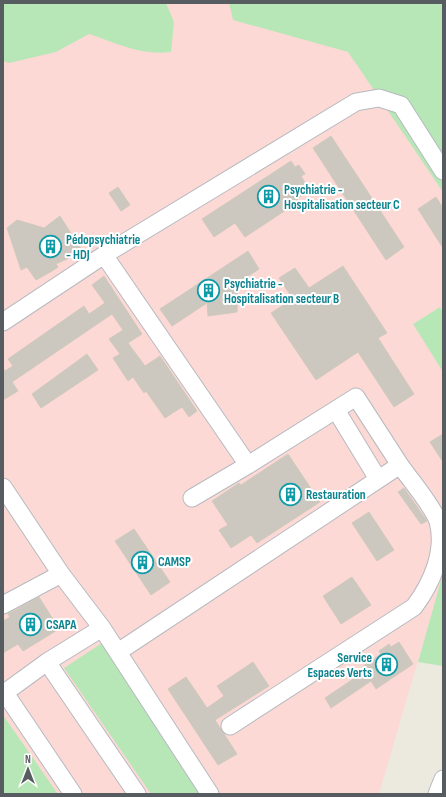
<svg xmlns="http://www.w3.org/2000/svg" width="446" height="797" font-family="'Sofia Sans Condensed',sans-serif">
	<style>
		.medical { fill: #fdd9d6 }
		.green { fill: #b8e7b7 }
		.building { fill: #ccc7bf; stroke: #d1cabc }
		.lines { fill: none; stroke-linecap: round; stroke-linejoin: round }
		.minor-casing { stroke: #b6babf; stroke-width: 19 }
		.minor { stroke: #fff; stroke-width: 17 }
		.labels { text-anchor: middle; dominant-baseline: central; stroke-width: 4; stroke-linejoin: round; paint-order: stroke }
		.culture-label { font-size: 13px; font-weight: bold; fill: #0d838f; stroke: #fff; text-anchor: start }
	</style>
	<rect width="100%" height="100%" fill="#ece9de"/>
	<path class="medical" d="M3,3H443V575L379,794H3Z"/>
	<path class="green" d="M3,3H166L174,22L171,52C142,56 116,43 89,34L56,52L9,63L3,61Z
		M229,3H443V192L348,52L233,20Z
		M440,307L443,312V372L413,324Z
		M443,573V666L418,662Z
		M102,643L200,794H151L64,668Z
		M3,715L58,794H3Z"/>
	<path class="building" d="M331,136L404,247L386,260L313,148Z
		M291,161L295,167L299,165L305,174L301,176L309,189L283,212L245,237L235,223L214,237L202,219Z
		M118,187L130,205L121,211L109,193Z
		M436,197L443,208V248L418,209Z
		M60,216L81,249L78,254L56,264L58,267L52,271L36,280L27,267L21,270L7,228L17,220L44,228Z
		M248,251L259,269L238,283L237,312L208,316L207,303L172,326L160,309Z
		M343,266L387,333L378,338L414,394L394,407L358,352L316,380L271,313L293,299L279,278L295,268L309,288Z
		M104,276L142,334L128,343L145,366L160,356L197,411L189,417L182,407L165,418L146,391L144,393L133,377L128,381L113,358L120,354L109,339L123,330L112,314L12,382L18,391L3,400V368L5,371L13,366L8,359L84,306L89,314L105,303L92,285Z
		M87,354L98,370L41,408L32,394Z
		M443,434V462L430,442Z
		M288,454L320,502L257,543L251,535L231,548L219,530L228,525L212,501L239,483L241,485Z
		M404,488L427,521L421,524L398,492Z
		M369,512L394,550L377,561L352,523Z
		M134,529L170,582L151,595L115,541Z
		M352,577L371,605L341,624L323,596Z
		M39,597L59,629L23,651L18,644L3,653V621L10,617L8,614Z
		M399,642L413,664L376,689L371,681L331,708L325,698L365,671L362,667L381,654L379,651L389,644L391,647Z
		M253,662L269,686L215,720L237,754L218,765L168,689L186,677L207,708L224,696L217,686Z"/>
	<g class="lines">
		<defs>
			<path id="minor" d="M104,255L248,465L192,498
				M3,322L104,255L356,102L379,98L401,105L443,171
				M336,410L378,479
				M3,487L61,574L3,605
				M102,628L210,794
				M118,652L400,465L356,397L248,465
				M47,662L137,794
				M5,693L73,794
				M3,694L47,662L102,628L61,574
				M230,726L414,607C432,583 446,551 438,521C430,502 411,481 400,465
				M437,794L443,779"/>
		</defs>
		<use href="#minor" class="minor-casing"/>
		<use href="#minor" class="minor"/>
	</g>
	<defs>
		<symbol id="building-ring" viewBox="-11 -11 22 22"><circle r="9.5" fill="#fff" stroke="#0f9aa8" stroke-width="1.5"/><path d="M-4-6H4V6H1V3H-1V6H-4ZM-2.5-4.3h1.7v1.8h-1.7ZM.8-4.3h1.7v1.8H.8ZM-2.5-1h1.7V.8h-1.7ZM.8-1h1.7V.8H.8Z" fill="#0f9aa8"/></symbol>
	</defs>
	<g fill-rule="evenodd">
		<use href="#building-ring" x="256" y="184" width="25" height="25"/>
		<use href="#building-ring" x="38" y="234" width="25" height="25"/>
		<use href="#building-ring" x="196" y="278" width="25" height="25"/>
		<use href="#building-ring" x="278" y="482" width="25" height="25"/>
		<use href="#building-ring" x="130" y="550" width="25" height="25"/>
		<use href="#building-ring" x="18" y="612" width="25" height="25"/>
		<use href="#building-ring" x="374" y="652" width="25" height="25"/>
	</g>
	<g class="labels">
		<g class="culture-label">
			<text x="284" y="190">Psychiatrie -<tspan x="284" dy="15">Hospitalisation secteur C</tspan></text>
			<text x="66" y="240">Pédopsychiatrie<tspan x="66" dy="15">- HDJ</tspan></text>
			<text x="224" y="284">Psychiatrie -<tspan x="224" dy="15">Hospitalisation secteur B</tspan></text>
			<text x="306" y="495">Restauration</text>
			<text x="158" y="562">CAMSP</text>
			<text x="46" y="625">CSAPA</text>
			<text x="372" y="658" text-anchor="end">Service<tspan x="372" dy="15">Espaces Verts</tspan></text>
		</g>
	</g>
	<rect width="446" height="797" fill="none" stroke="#575c61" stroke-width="8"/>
	<g transform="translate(28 769)" stroke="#ffffff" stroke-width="3" paint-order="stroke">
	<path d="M0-3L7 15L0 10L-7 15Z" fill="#575c61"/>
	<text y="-6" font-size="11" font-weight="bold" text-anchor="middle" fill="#575c61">N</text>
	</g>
</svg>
